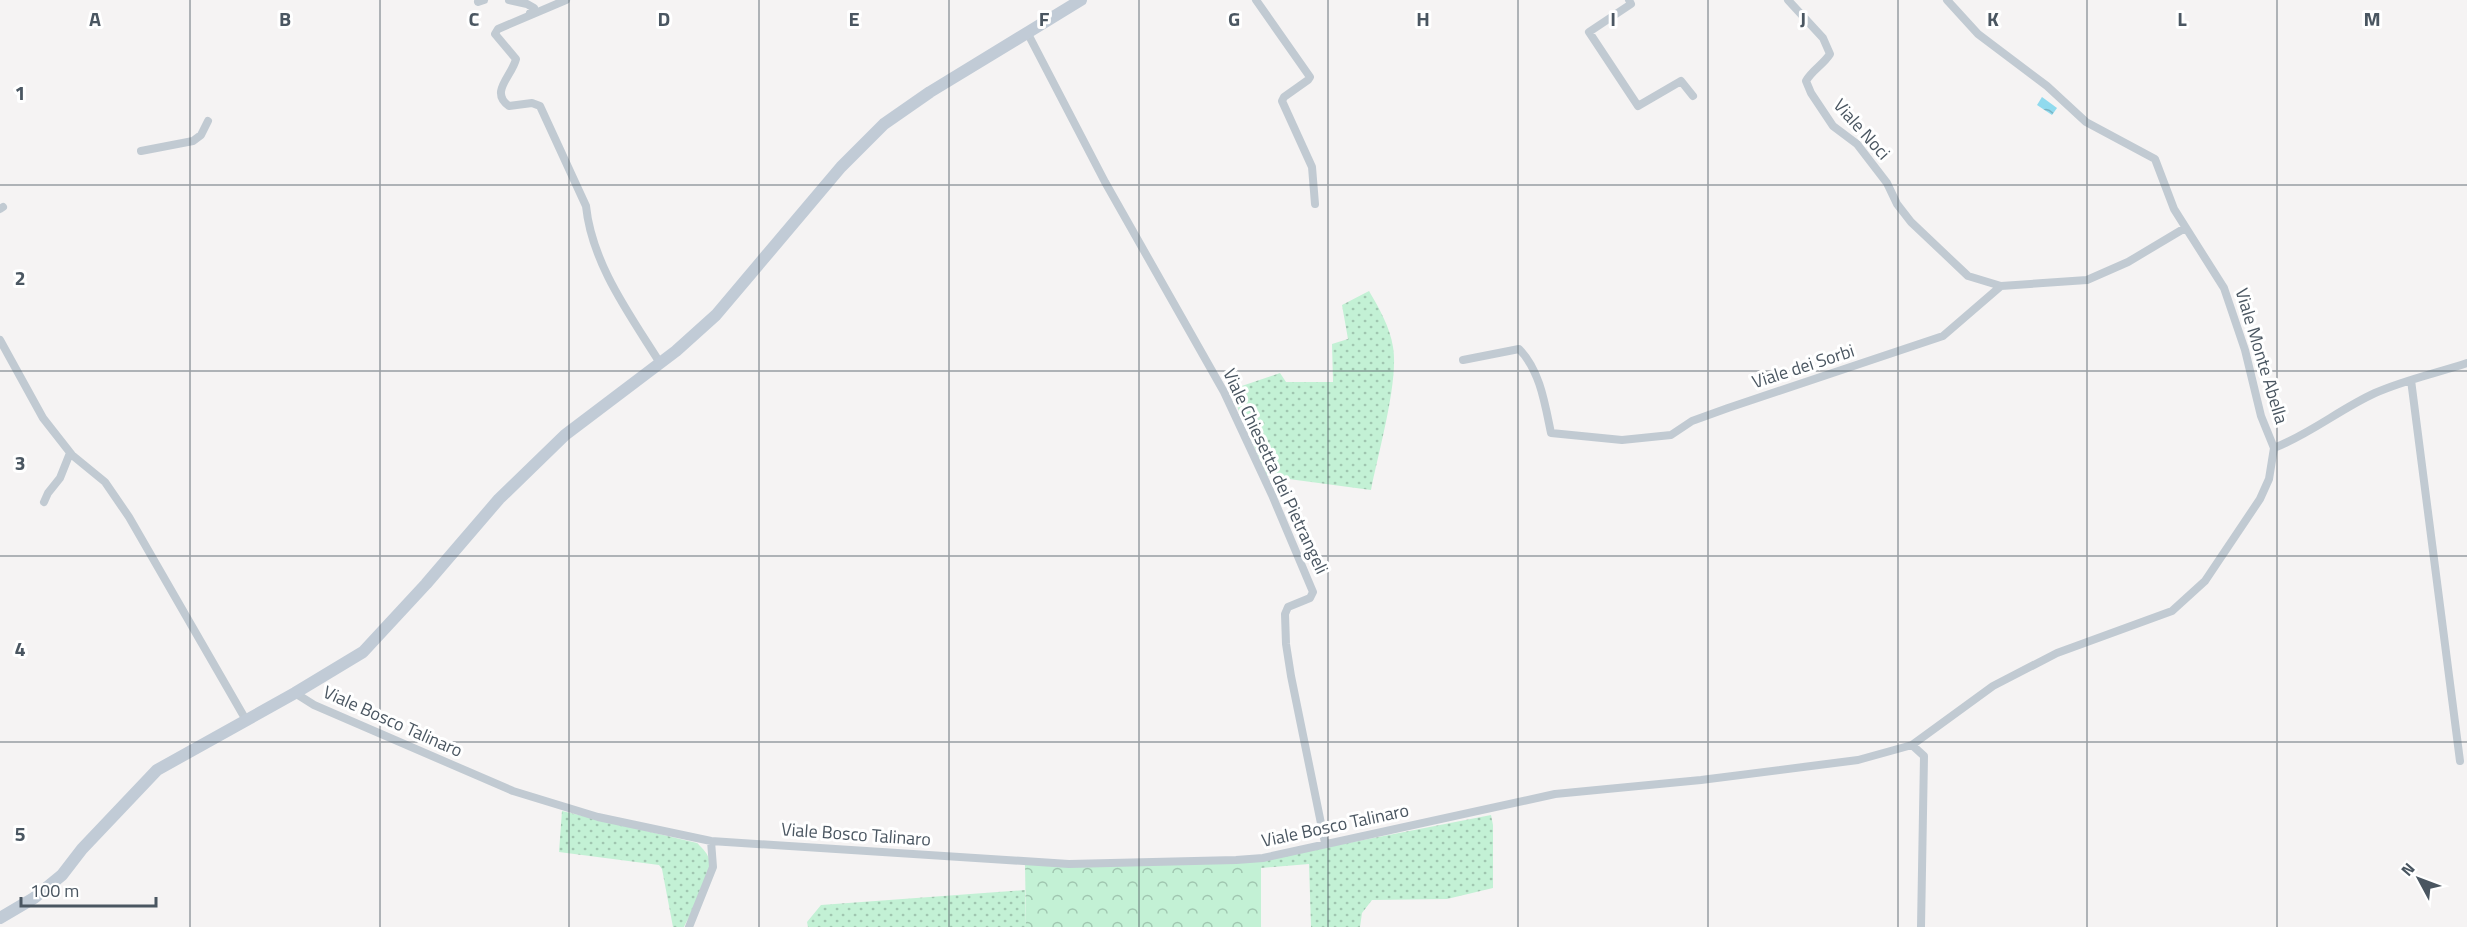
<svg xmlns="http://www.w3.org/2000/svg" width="2467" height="927" font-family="'Titillium Web',sans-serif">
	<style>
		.grass { fill: url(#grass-dots) }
		.forest { fill: url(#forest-crowns) }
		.water { fill: url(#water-waves) }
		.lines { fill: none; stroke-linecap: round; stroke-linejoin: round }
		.street { stroke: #c1cad2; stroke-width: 8 }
		.secondary { stroke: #c1cbd6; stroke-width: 12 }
		.grid { fill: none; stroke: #4a5661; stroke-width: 1.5; stroke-opacity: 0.55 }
		.labels { text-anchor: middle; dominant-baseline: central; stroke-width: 6; stroke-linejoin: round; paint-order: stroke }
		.street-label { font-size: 18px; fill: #4a5661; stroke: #fff }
		.grid-label { font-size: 20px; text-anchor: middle; font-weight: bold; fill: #4a5661; stroke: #fff; stroke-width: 6; stroke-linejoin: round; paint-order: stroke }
	</style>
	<defs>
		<pattern id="grass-dots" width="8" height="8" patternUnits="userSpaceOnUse" patternTransform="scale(1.5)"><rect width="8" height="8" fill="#c3f1d5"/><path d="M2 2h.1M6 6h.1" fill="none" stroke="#a0c6b0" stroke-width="1.8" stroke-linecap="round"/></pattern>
		<pattern id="forest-crowns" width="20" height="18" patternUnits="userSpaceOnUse" patternTransform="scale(1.5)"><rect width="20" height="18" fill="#c3f1d5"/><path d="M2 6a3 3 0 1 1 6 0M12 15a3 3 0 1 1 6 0" fill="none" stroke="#a0c6b0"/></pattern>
		<pattern id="water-waves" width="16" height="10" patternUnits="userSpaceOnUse" patternTransform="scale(1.5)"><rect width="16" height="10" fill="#90daee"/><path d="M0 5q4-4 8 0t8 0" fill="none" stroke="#78b4c4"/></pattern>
	</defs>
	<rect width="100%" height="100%" fill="#f5f3f3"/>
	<path class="grass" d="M1369,291C1379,308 1390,327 1393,347C1399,381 1378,454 1371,490L1267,476L1230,390L1280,373L1286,382H1333L1332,344L1348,339L1342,305Z
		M562,811L697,843C701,847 707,852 709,859C714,876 692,911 684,927H673L662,869L659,865L559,852Z
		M1491,815L1493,825V888L1447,899L1372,900L1362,913L1360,927H1311L1309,864L1261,868V860Z
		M1025,890L1026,927H808L807,922L821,905Z"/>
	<path class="forest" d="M1261,860V927H1026L1025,864Z"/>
	<path class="water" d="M2042,97L2057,108L2052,115L2037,105Z"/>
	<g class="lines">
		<path class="street" d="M509,0L527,4L534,8L530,13
			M566,0L498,29L495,34L516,59C512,76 489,92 509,106L532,103L540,106L586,206C592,264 630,315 660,363
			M1256,0L1310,77L1308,80L1284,97L1282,101L1312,167L1315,204
			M1629,0L1631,4L1589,32L1638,106L1681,81L1693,96
			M1788,0L1823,38L1830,54C1823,65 1812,70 1806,81L1811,93L1833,126L1857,144L1887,183L1897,204L1911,222L1968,276L2001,286
			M1947,0L1978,34L2047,86L2086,122L2155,159L2174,209L2224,288L2245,350L2261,416L2274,448
			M478,2L484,0
			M1027,32L1105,182L1224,392L1272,495L1313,592L1310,598L1288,607L1285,614L1286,644L1291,676L1325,843
			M141,151L193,141L201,135L208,121
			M0,209L3,207
			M0,340L43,418L72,455L105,482L129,517L246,720
			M1463,360L1519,349C1540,370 1545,404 1551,433L1622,440L1671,435L1692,421L1728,408L1943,336L2001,286L2087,280L2128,262L2185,228
			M2411,380L2460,761
			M2274,448C2310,434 2340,409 2375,393C2404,380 2437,373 2467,363
			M44,502L48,493L60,478L70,453
			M295,693L314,705L513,791L598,817L711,841L1069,864L1236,860L1263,858L1555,794L1701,780L1858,760L1912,745L1993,686L2057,653L2172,611L2205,581L2260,499L2269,479L2274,448
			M1912,745L1924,756L1921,927
			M689,927L713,867L711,841"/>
		<path class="secondary" d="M0,918L34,898L62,875L82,849L157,770L295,693L363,652L426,584L499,499L565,435L676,351L716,315L841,167L884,124L930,92L1081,0"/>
	</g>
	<path class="grid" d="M190,0V927M380,0V927M569,0V927M759,0V927M949,0V927M1139,0V927M1328,0V927M1518,0V927M1708,0V927M1898,0V927M2087,0V927M2277,0V927M0,185H2467M0,371H2467M0,556H2467M0,742H2467"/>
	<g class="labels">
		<g class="street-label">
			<text transform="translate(1862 129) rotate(48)">Viale Noci</text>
			<text transform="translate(2262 356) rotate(73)">Viale Monte Abella</text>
			<text transform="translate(1803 366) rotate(-18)">Viale dei Sorbi</text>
			<text transform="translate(1276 471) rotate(65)">Viale Chiesetta dei Pietrangeli</text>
			<text transform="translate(393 721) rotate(24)">Viale Bosco Talinaro</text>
			<text transform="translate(1335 825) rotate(-12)">Viale Bosco Talinaro</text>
			<text transform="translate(856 834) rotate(4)">Viale Bosco Talinaro</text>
		</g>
	</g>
	<g class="grid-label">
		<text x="95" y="26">A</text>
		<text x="285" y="26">B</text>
		<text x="474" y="26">C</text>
		<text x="664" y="26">D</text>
		<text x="854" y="26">E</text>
		<text x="1044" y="26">F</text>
		<text x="1234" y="26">G</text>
		<text x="1423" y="26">H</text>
		<text x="1613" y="26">I</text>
		<text x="1803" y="26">J</text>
		<text x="1993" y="26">K</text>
		<text x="2182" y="26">L</text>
		<text x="2372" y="26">M</text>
		<text x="20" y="100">1</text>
		<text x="20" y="285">2</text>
		<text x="20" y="470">3</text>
		<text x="20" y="656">4</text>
		<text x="20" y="841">5</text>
	</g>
	<g transform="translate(2419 879) rotate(311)" stroke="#ffffff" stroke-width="4.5" paint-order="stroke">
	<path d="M0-4.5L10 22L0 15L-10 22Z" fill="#4a5661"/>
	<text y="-9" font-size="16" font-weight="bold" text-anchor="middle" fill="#4a5661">N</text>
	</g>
	<path d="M21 897v9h135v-9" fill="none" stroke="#4a5661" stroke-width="3"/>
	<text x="30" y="897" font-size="18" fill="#4a5661" stroke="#ffffff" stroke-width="4.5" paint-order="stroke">100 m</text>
</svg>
